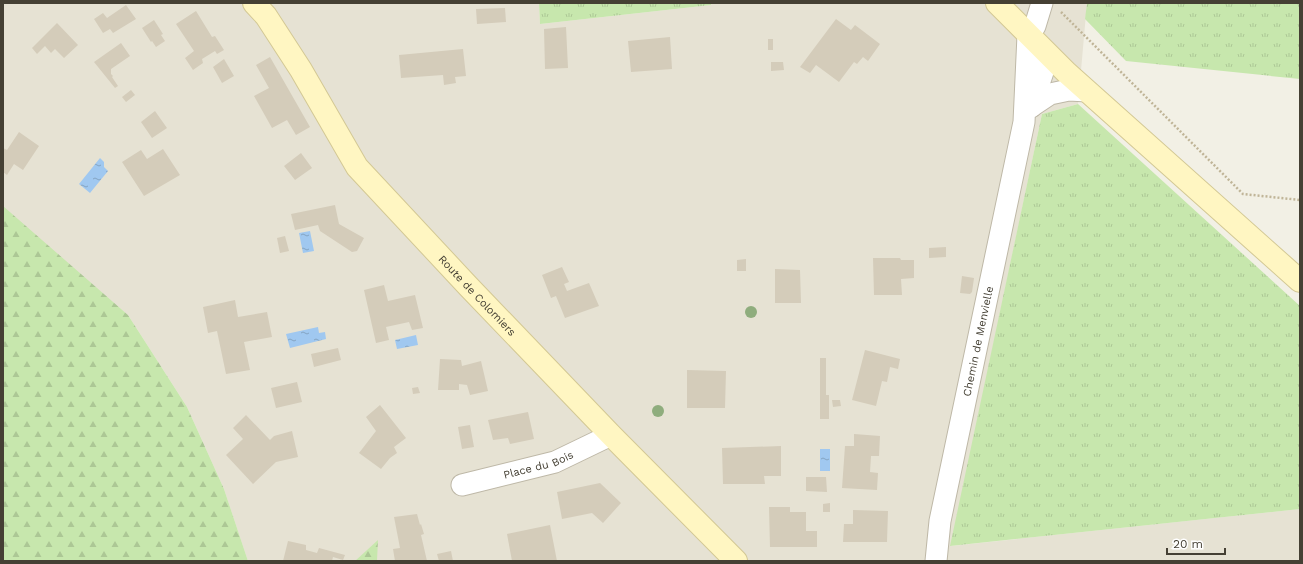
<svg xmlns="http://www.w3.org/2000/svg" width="1303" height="564" font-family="'Work Sans',sans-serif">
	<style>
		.residential { fill: #e6e2d3 }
		.grass { fill: url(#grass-tufts) }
		.forest { fill: url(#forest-firs) }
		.water { fill: url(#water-ripples) }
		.building { fill: #d4ccba }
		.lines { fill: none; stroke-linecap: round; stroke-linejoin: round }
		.street-casing { stroke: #beb8a7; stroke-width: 23 }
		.secondary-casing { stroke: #d3c894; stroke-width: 24 }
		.path { stroke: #c0b598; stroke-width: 2.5; stroke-dasharray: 2 2; stroke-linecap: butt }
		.street { stroke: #fff; stroke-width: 21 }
		.secondary { stroke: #fff6c2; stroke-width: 22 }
		.tree { fill: #8fad7d }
		.labels { text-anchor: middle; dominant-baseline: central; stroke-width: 4; stroke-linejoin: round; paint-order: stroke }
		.street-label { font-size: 11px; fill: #454034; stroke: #fff }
	</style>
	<defs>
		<pattern id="grass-tufts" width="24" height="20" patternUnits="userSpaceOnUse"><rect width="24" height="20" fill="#c7e7ad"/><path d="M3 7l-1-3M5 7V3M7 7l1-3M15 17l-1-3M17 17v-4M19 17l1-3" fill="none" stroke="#acc795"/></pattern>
		<pattern id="forest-firs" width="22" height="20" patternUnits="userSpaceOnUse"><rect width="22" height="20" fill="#c7e7ad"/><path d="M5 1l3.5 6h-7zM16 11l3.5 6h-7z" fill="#acc795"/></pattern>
		<pattern id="water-ripples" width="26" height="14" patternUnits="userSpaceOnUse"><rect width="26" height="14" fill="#a0c8f0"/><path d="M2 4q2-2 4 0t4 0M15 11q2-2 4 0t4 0" fill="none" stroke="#84a4c3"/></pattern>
	</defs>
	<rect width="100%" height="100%" fill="#f2f0e5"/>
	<path class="residential" d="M3,3H539L540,24L711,5V3H1087L1078,104L1042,114L951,546L1300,509V561H248L224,489L187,407L128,315L3,209Z"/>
	<path class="grass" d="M539,3H711V5L540,24Z
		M1087,3H1300V79L1126,61L1085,19Z
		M1078,104L1300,306V509L950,546L1042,114Z"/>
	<path class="forest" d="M3,206L128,315L187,407L224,489L248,561H3Z
		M378,540L377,561H355Z"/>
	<path class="water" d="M100,158L104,162V167L108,171L90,193L79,184Z
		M310,231L314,251L303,253L299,233Z
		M318,327L319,333L325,332L326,339L290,348L286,334Z
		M416,335L418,345L397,349L395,340Z
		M820,449H830V471H820Z"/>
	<path class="building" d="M126,5L136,19L113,33L110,29L103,33L94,19L103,13L107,18Z
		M505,8L506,22L477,24L476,9Z
		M196,11L212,37L215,36L224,50L217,54L215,51L202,59L203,63L193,70L185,58L194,51L176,24Z
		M836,19L851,30L855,25L880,44L868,61L863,57L857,64L854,62L839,82L816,65L810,73L800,67Z
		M154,20L163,34L161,35L165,41L156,47L152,41L151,42L142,28Z
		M57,23L78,45L64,58L55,49L51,53L45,46L37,54L32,48Z
		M566,27L568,68L545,69L544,29Z
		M670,37L672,69L631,72L628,41Z
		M768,39H773V50H768Z
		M121,43L130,56L111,69V74L113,76L112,77L118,86L115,88L94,62Z
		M463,49L466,76L455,77L456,83L444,85L443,75L401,78L399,55Z
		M270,57L310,127L296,135L287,120L272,128L254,96L269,88L256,65Z
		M224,59L234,76L222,83L213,67Z
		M771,62H783L784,70L771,71Z
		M131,90L135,95L126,102L122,97Z
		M155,111L167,128L152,138L141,122Z
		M19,132L39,146L23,170L14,164L7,175L3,172V148L7,150Z
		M163,149L180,175L144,196L122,162L141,150L147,159Z
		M301,153L312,168L295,180L284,166Z
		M335,205L339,224L364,238L357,251L352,252L320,231L318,225L295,230L291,214Z
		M285,236L289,251L280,253L277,238Z
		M946,247V257L929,258V248Z
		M873,258H900L901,260H914V278L901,279L902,295H874Z
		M746,259V271H737V260Z
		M562,267L569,282L564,284L567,291L589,283L599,306L565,318L556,296L551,298L542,275Z
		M775,269L800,270L801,303H775Z
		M962,276L974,278L972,292L970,294L960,293Z
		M384,285L388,301L415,295L423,328L412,330L409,322L386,327L389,340L376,343L364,290Z
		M235,300L238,317L267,312L272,337L244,342L250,370L226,374L217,331L208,333L203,307Z
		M338,348L341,360L314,367L311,354Z
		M865,350L900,359L898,369L890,367L887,382L882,381L876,406L852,400Z
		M820,358H826V395H829V419H820Z
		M440,359L461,360L462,366L481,361L488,391L470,395L467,385L459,384V390H438Z
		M687,370L726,371L725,408H687Z
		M297,382L302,402L276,408L271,388Z
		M418,387L420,393L413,394L412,388Z
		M832,400H840L841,406L833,407Z
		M380,405L406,438L394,447L397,453L390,458L381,469L359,453L376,431L366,417Z
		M528,412L534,439L510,444L508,438L493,440L488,420Z
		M246,415L270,440L274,436L292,431L298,457L276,462L253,484L226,455L243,439L233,428Z
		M470,425L474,447L462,449L458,427Z
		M854,434L880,436L879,456H871L870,472L878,473L877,490L842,488L845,446H854Z
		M781,446V476H764L765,484H723L722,448Z
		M806,477H826L827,492L806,491Z
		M600,483L621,503L603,523L592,513L562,519L557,492Z
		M830,503V512H823V504Z
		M769,507H790V512H806V531H817V547H770Z
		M853,510L888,511L887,542H843L844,524H853Z
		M417,514L420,525L421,524L424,534L421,535L427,561H395L393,549L400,548L394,517Z
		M550,525L557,561H512L507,534Z
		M288,541L306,545V550L317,553L319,548L345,555L343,560L333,557L332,561H283Z
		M451,551L453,561H439L437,554Z"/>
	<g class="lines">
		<defs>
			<g id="street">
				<path d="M1032,106L1050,94L1069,90L1087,91"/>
				<path d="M1031,107L1045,66V52"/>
				<path id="s1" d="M462,485L555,462L611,435"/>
				<path id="s2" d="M936,561L940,521L1024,122L1028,35L1035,26L1042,3"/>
			</g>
			<g id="secondary">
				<path id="s3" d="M254,3L266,16L301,70L357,167L468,286L611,435L736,561"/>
				<path d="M997,3L1067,73L1300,281"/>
			</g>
		</defs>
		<use href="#street" class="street-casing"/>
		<use href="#secondary" class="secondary-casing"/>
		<path class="path" d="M1061,12L1243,194L1300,200"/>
		<use href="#street" class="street"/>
		<use href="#secondary" class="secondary"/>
	</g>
	<g class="tree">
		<circle cx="751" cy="312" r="6"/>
		<circle cx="658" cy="411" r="6"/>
	</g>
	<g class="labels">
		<g class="street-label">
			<text stroke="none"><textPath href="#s3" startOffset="370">Route de Colomiers</textPath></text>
			<text stroke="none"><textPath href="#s2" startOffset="224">Chemin de Menvielle</textPath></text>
			<text stroke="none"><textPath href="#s1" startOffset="79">Place du Bois</textPath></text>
		</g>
	</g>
	<rect width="1303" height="564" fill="none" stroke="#454034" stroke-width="8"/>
	<path d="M1167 548v6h58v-6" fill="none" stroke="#454034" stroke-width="2"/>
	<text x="1173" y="548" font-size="12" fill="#454034" stroke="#ffffff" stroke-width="3" paint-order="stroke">20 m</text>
</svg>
